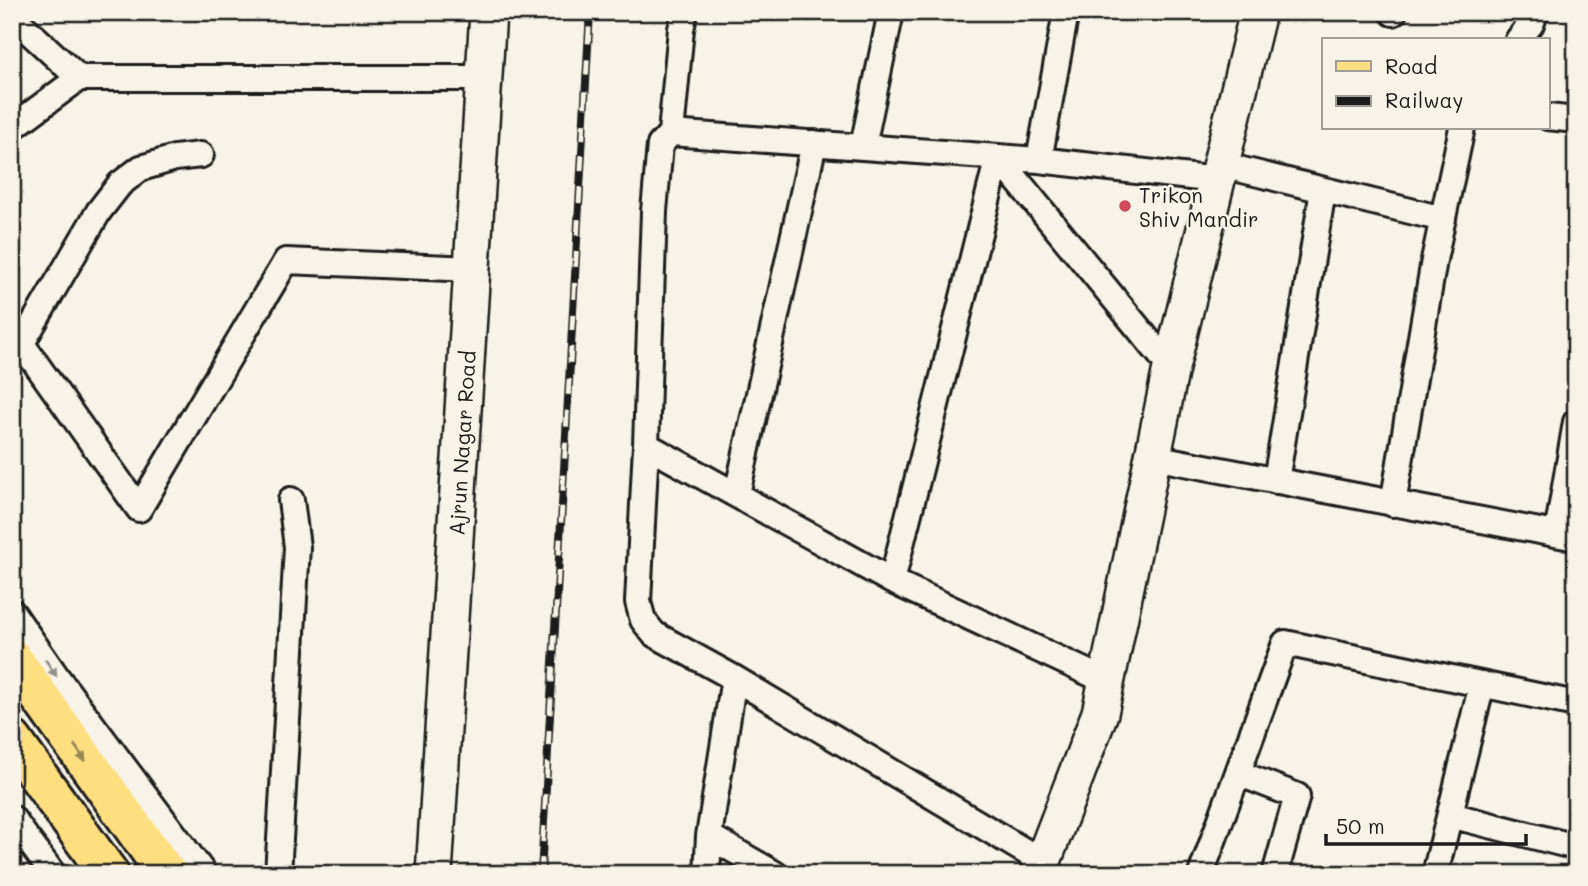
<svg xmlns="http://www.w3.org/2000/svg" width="1588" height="886" font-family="Mali,sans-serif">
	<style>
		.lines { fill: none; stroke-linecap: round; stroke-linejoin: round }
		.street-casing { stroke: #1c1c1c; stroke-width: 30 }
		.secondary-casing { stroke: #1c1c1c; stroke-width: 40 }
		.primary-casing { stroke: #1c1c1c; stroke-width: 44 }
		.street { stroke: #f7f3e8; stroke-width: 24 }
		.secondary { stroke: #f7f3e8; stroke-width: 35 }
		.primary { stroke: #fedf80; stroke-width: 38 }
		.rail-casing { stroke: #1c1c1c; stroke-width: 8 }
		.rail { stroke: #f7f3e8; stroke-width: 5; stroke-dasharray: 16; stroke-linecap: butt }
		.oneway { fill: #94928c }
		.oneway2 { fill: #988753 }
		.poi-dot { fill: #d1495b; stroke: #f7f3e8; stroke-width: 2.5 }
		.labels { text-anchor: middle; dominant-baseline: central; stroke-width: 5; stroke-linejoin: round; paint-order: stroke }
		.poi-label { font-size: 21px; fill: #1c1c1c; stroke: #f7f3e8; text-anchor: start }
		.street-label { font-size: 21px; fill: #1c1c1c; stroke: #f7f3e8 }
	</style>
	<rect width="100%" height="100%" fill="#f7f3e8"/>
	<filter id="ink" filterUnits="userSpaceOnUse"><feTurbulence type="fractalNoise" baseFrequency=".0143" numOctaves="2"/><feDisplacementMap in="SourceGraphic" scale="14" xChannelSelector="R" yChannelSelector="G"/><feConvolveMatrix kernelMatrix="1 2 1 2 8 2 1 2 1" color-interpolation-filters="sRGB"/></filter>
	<g filter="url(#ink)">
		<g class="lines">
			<defs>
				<path id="street" d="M1393,13L1394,12
					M12,16L79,78
					M1518,40L1531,24L1536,12
					M1548,117L1576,120
					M12,128L79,78H484
					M671,133L681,29L685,12
					M863,146L891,12
					M1039,160L1066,12
					M1222,165L1443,219
					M12,330L139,509L286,261L473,269
					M22,343L99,211L120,184L141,168L175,158L201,155
					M646,445L638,602L643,620L654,634L734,678L1043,862
					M1153,457L1576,538
					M1276,481L1323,190
					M737,494L814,143
					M1393,504L1434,260L1462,128
					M1557,534L1576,422
					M892,581L998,157L1171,368
					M12,612L59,680L204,874
					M1106,681L892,581L646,445L654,211L660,145L671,133L1039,160L1217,180
					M1238,773L1297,796L1275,874
					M1450,815L1576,847
					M12,818L53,874
					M709,836L775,874
					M278,874L297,547L291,500
					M707,874L709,836L734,678
					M1201,874L1285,643L1576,704
					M1435,874L1482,684"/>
				<g id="secondary">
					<path id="s1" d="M434,874L488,12"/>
					<path d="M1038,874L1100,713L1171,368L1258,12"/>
				</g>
				<path id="primary" d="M12,658L167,874
					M12,740L109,874"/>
			</defs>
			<use href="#street" class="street-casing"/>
			<use href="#secondary" class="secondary-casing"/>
			<use href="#primary" class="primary-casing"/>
			<use href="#street" class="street"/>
			<use href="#secondary" class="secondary"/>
			<use href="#primary" class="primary"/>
			<defs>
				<path id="rail" d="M541,874L590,12"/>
			</defs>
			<use href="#rail" class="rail-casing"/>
			<use href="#rail" class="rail"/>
		</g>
		<defs><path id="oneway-solid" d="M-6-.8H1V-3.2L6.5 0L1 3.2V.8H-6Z" transform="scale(1.75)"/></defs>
		<use class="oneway" href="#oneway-solid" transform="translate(51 668) rotate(56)"/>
		<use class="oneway2" href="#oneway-solid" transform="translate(80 753) rotate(55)"/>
	</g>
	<circle class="poi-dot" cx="1125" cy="206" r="7"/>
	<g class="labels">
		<g class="poi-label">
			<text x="1139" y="194">Trikon<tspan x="1139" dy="24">Shiv Mandir</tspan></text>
		</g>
		<g class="street-label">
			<text stroke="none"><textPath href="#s1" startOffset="432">Ajrun Nagar Road</textPath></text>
		</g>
	</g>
	<rect width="1588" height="886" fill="none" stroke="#f7f3e8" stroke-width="42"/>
	<rect x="21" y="21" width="1546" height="844" fill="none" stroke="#1c1c1c" stroke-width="2.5" filter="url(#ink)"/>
	<rect x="1322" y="38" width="228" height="91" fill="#f7f3e8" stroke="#9f9d96" stroke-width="2"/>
	<rect x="1336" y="61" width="35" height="10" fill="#fedf80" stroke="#9f9d96" stroke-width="2"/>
	<text x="1385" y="74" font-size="21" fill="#1c1c1c">Road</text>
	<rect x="1336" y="96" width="35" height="10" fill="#1c1c1c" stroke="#9f9d96" stroke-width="2"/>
	<text x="1385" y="108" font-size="21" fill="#1c1c1c">Railway</text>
	<path d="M1326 834v10h200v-10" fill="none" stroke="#1c1c1c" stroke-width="3.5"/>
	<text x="1336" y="834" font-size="21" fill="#1c1c1c" stroke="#f7f3e8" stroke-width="5" paint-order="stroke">50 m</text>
</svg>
